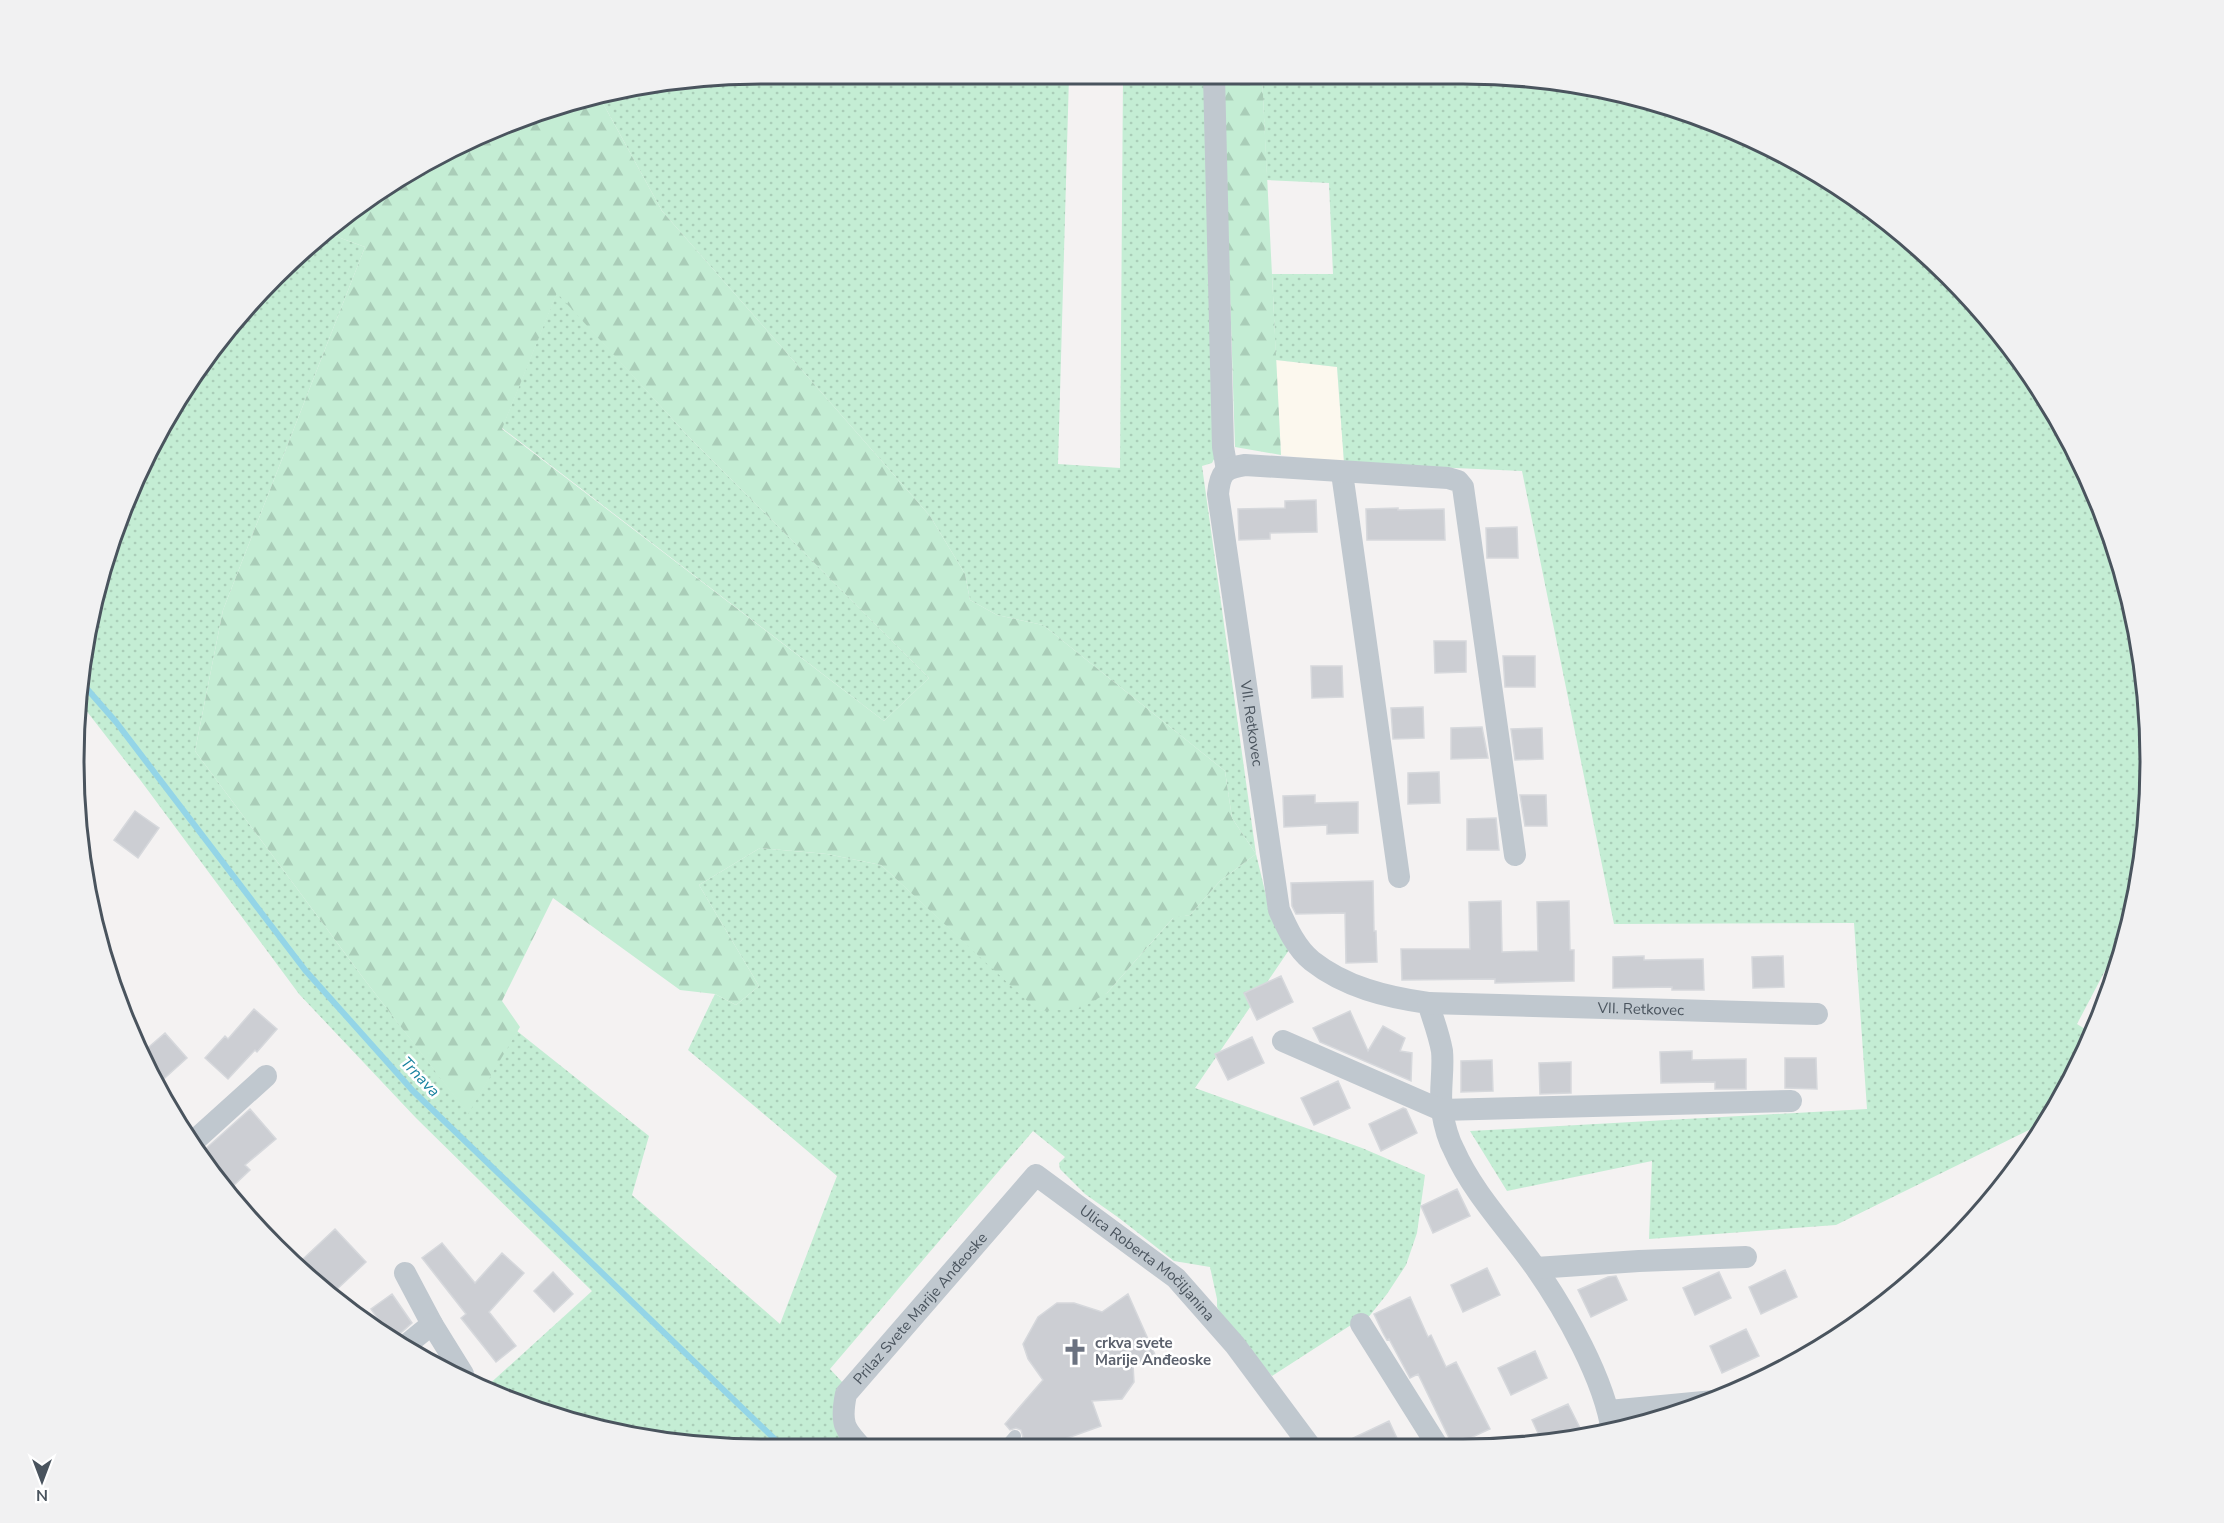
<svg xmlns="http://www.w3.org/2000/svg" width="2224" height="1523" font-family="'Nunito Sans',sans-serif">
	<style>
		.commercial { fill: #fcf8ee }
		.grass { fill: url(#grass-dots) }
		.forest { fill: url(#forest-firs); fill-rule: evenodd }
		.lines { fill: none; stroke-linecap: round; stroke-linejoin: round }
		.stream { stroke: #94d5e7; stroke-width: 6 }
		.building { fill: #ccced3; stroke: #d6d8dc; stroke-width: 1.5 }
		.lane { stroke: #c0c8cf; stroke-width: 12 }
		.street { stroke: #c0c8cf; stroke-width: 22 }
		.labels { text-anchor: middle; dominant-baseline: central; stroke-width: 5; stroke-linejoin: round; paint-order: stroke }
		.street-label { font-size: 15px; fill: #4a545e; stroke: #fff }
		.worship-label { font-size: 15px; font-weight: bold; fill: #5b616d; stroke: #fff; text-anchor: start }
		.water-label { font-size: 16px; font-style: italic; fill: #16809e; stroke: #fff }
		.rim { fill: none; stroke: #4a545e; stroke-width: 3 }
	</style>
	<defs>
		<pattern id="grass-dots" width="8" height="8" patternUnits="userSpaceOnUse" patternTransform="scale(1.5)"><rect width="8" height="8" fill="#c4edd4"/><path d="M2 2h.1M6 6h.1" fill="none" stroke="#aacdb8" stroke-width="1.8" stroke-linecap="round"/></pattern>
		<pattern id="forest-firs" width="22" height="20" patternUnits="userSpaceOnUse" patternTransform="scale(1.5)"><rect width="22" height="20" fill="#c4edd4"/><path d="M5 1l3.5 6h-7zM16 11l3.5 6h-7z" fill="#aacdb8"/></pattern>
	</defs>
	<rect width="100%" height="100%" fill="#f4f2f2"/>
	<path class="commercial" d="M1276,360L1337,367L1344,463L1281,455Z"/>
	<path class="grass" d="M1462,74L1596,87L1767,145L1845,190L1949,275L2034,379L2098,498L2137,627L2150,761L2137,895L2121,949L2117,948L2077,1024L2093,1034L2047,1121L1836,1225L1649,1239L1652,1161L1507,1191L1470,1131L1867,1109L1854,923L1614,924L1522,471L1344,463L1337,367L1276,360L1272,274H1333L1329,183L1267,180L1262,75Z
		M1206,75L1217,453L1212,463L1202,466L1256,854L1271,916L1289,950L1195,1088L1362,1148L1425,1175L1417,1233L1406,1265L1387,1294L1367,1319L1351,1325L1272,1376L1225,1321L1217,1307V1299L1210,1267L1174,1261L1119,1218L1085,1194L1060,1169L1059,1163L1065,1157L1033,1131L830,1369L844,1384C828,1406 829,1432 851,1449H761L628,1436L485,1388L592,1291L416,1118L299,994L141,781L78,700L97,584L126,499L216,342L275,275L327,233L365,247L223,610L195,751L364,979L468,1113L517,1031L649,1136L632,1195L780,1324L837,1176L688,1050L715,994L736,1005L759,986L699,885L760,848L827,854L881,865L1039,1011L1107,993L1174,917L1190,915L1220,881L1256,854L1232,818L1225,771L1043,625L997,615L970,600L965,574L930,516L662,211L599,96L671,79L1069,76L1058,464L1120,468L1123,76Z
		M557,292L687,435L929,678L884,721L502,428Z"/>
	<path class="forest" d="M1223,75H1262L1281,455L1235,447Z
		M599,96L662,211L930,516L965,574L970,600L997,615L1043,625L1225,771L1232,818L1256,854L1220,881L1190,915L1173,918L1107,993L1080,1009L1038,1011L881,865L827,854L760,848L699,885L759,986L736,1005L715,994L680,990L553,898L502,1001L520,1027L468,1114L364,979L195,751L223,610L365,247L327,233L379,190L541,110ZM557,293L687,435L929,678L884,721L502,429Z"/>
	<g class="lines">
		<path class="stream" d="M81,682L116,722L305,970L413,1091L786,1450"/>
	</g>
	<path class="building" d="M1316,500L1317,532L1270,533V539L1239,540L1238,509L1285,508V501Z
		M1398,508V510L1444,509L1445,540H1367L1366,509Z
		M1517,527L1518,558H1487L1486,528Z
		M1434,641H1466V672L1435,673Z
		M1503,656H1535V687H1505Z
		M1311,666H1342L1343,697L1312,698Z
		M1423,707L1424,738L1393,739L1391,708Z
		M1482,727L1488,758L1451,759V728Z
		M1542,728L1543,759L1515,760L1511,729Z
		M1439,772L1440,803L1408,804V773Z
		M1315,795V803L1358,802V833L1327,834V825L1284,827L1283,796Z
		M1520,795H1546L1547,826H1525Z
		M135,811L159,828L138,858L114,840Z
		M1496,818L1499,850H1467V819Z
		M1373,881L1374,931H1376L1377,962L1346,963L1345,913L1296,914L1292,906L1291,883Z
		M1501,901L1502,952L1538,951L1537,902L1569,901L1570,950H1574V981L1495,983V979L1402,980L1401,949H1470L1469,902Z
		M1644,956V960L1703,959L1704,990H1672V987L1613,988V957Z
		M1783,956L1784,987L1753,988L1752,957Z
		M1281,976L1293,1002L1257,1020L1244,993Z
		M254,1009L277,1029L257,1052L255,1050L228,1079L205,1058L225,1036L228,1039Z
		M1350,1011L1368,1051L1383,1026L1405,1038L1400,1051L1412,1053L1411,1081L1320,1042L1313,1028Z
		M165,1033L187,1058L157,1085L142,1053Z
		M1252,1037L1264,1063L1228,1080L1215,1054Z
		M1692,1051V1060L1746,1059V1089H1715V1082L1661,1083L1660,1052Z
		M1785,1058H1816L1817,1089L1785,1088Z
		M1492,1060L1493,1091L1461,1092V1061Z
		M1571,1062V1093L1540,1094L1539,1063Z
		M1338,1081L1350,1108L1314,1125L1301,1098Z
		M1403,1108L1406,1109L1417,1133L1381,1151L1369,1124Z
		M250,1109L276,1139L245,1165L250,1170L230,1189L202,1152Z
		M1457,1189L1470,1216L1433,1233L1421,1206Z
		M335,1229L366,1262L334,1292L303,1259Z
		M442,1243L475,1283L502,1253L524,1273L489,1312L516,1346L496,1362L461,1318L466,1314L422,1258Z
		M1487,1268L1500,1295L1463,1312L1451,1285Z
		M1785,1270L1797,1297L1761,1314L1749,1287Z
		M553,1272L573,1294L554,1312L534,1291Z
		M1719,1272L1731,1298L1695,1315L1683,1288Z
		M1616,1276L1627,1300L1591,1317L1578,1290L1608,1277Z
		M392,1294L412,1323L394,1339L390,1337L371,1309Z
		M1128,1294L1156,1357L1133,1365L1134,1382L1122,1399L1092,1401L1101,1426L1037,1449H1025L1020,1443L1023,1437L1021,1430L1016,1428L1010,1430L1005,1424L1043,1380L1028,1359L1023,1344L1038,1317L1057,1303H1074L1102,1312Z
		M1410,1297L1428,1337L1431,1335L1446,1367L1456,1362L1490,1429L1453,1446L1418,1374L1410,1378L1389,1339L1387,1340L1383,1333L1374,1314Z
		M1746,1329L1759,1356L1722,1373L1710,1346Z
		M1535,1351L1547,1378L1511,1395L1498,1368Z
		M1568,1404L1581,1430L1560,1440L1542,1442L1532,1420Z
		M1389,1421L1402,1449H1358L1353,1438Z"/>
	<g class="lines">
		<path class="lane" d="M1003,1450L1015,1436"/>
		<g class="street">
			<path d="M1214,75L1223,447L1227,470"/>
			<path d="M1342,473L1399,877"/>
			<path id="s1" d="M1515,855L1463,487L1458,481L1448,478L1245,465C1224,468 1220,473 1218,494L1279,910C1287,928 1296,948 1312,961C1345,987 1386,997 1428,1003C1433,1019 1439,1034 1442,1051C1444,1071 1439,1092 1442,1111C1444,1123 1448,1139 1454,1150C1473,1193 1508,1229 1535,1267C1565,1310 1605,1380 1612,1432"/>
			<path id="s2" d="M1428,1003L1817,1014"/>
			<path d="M1283,1041L1441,1110L1791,1101"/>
			<path d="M193,1142L266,1076"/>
			<path d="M1536,1268L1639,1261L1746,1257"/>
			<path d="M405,1273L432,1324L463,1374"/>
			<path d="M1361,1324L1440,1450"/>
			<path d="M405,1346L432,1324"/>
			<path d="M1609,1411L1714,1401"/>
			<path id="s3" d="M864,1450C844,1429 840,1424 846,1394L1036,1175L1176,1278L1235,1345L1313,1450"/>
		</g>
	</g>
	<defs>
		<symbol id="church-bare" viewBox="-9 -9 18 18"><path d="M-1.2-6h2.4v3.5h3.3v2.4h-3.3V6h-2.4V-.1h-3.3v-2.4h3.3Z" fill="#6b7280" stroke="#fff" stroke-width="2.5" paint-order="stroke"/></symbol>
	</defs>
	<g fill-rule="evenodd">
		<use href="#church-bare" x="1056" y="1333" width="38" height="38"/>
	</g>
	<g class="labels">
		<g class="street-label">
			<text stroke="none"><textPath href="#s1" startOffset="870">VII. Retkovec</textPath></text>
			<text stroke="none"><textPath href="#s2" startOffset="213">VII. Retkovec</textPath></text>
			<text stroke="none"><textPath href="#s3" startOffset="495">Ulica Roberta Močiljanina</textPath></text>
			<text stroke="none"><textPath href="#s3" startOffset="176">Prilaz Svete Marije Anđeoske</textPath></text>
		</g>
		<g class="worship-label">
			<text x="1095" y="1343">crkva svete<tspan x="1095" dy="17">Marije Anđeoske</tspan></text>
		</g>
		<g class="water-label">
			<text transform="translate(420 1077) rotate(46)">Trnava</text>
		</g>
	</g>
	<path d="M0 0H2224V1523H0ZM761 84H1463A677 677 0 0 1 2140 761V762A677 677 0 0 1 1463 1439H761A677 677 0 0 1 84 762V761A677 677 0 0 1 761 84Z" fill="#f1f1f2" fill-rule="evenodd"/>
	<path class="rim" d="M761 84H1463A677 677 0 0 1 2140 761V762A677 677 0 0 1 1463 1439H761A677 677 0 0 1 84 762V761A677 677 0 0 1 761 84Z"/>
	<g transform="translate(42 1481) rotate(180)" stroke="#ffffff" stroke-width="4.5" paint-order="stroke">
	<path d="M0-4.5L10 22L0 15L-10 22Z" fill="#4a545e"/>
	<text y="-9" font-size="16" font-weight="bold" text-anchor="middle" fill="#4a545e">N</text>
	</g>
</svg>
